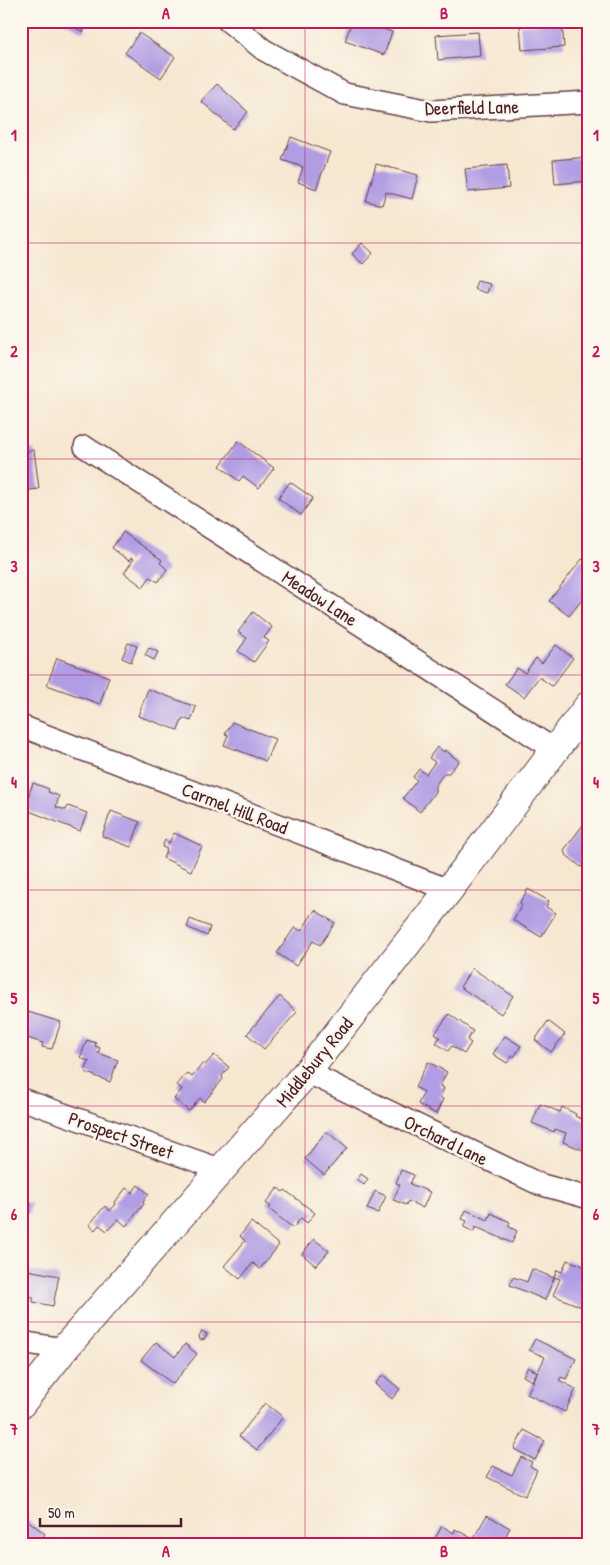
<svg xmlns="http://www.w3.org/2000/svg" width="610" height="1565" font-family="'Patrick Hand',sans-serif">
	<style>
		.building { fill: #b09de3 }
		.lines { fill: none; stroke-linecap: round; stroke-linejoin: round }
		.street-casing { stroke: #643d44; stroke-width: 24 }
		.secondary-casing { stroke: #643d44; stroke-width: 30 }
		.street { stroke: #fff; stroke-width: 21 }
		.secondary { stroke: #fff; stroke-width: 28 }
		.grid { fill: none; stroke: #c2185b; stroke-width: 1; stroke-opacity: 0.55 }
		.labels { text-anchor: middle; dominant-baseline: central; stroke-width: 5; stroke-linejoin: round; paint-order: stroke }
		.street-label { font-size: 19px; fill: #4a1f2b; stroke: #fbf7ec }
		.neatline { fill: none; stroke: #c2185b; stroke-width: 2 }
		.grid-label { font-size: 16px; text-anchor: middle; font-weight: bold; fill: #c2185b }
	</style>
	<rect width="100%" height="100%" fill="#fbf7ec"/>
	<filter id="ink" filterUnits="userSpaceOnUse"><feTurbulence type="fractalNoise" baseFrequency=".02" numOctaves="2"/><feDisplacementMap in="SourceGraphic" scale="10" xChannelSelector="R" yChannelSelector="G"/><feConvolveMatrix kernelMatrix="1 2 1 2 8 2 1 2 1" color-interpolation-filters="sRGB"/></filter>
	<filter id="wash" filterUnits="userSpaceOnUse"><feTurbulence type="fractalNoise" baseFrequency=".0096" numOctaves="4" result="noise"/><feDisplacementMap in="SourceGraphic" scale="20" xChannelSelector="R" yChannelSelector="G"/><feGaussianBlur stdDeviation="1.12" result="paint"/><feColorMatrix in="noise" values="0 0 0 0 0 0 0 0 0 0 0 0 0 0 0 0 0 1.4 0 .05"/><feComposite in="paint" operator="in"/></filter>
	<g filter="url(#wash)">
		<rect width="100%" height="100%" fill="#f6e7d1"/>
		<g id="blocks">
			<path class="building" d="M62,21H89L83,32Z
				M352,21H361L392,32L384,55L345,41Z
				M562,22L564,47L522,50L520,25Z
				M478,32L480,56L438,60L436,35Z
				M139,33L175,57L161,78L125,53Z
				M217,84L248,112L233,129L201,101Z
				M291,137L330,152L316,189L298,182L303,167L282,160Z
				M589,157V181L555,184L553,160Z
				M376,164L418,175L412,199L386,192L382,205L366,201Z
				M507,165L509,188L468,192L465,169Z
				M362,243L373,253L363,264L352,254Z
				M477,281L490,284L487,293L474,289Z
				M238,441L274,468L259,488L243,476L239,481L220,466Z
				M34,450L39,489L21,491V452Z
				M290,482L313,498L301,515L278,498Z
				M123,532L162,560L160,563L167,569L158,582L150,577L143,587L124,573L134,559L131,558L129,561L112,548Z
				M582,559L589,564V597L586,595L569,616L549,601Z
				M253,612L272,627L264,638L269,641L254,662L238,651L247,638L238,632Z
				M128,643L137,646L131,662L122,658Z
				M556,645L573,658L552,686L539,677L524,697L505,684L517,668L525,673L536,658L542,663Z
				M149,648L158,652L154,660L145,655Z
				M57,658L109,677L100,704L47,685Z
				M148,689L196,707L191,721L183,718L178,730L138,716Z
				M232,722L275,739L266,761L224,745L228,735L225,734Z
				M437,747L444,752L445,750L459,761L449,773H444L435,786V792L420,812L403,798L417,780L413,777L419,769L426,774L435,762L429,758Z
				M33,783L49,789L48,792L59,796L56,807L66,810L68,806L87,813L80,831L24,809Z
				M111,811L140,822L131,847L102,836Z
				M586,821L589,823V868L585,865L581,867L565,854L564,850Z
				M174,833L202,846L191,871L163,858L167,849L162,847L165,840L169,843Z
				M528,889L549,901L546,907L556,913L541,937L513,920L522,905L520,902Z
				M315,910L335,923L320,945L313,941L296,966L277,953L295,927L301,931Z
				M190,919L210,927L207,936L187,927Z
				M472,968L513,996L501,1014L460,987Z
				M280,996L297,1012L264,1049L247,1034Z
				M21,1010L61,1022L52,1049L42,1047L43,1043L21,1036Z
				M449,1014L473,1031L467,1040L471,1043L464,1054L452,1046L448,1051L436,1043L440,1037L435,1034Z
				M548,1021L565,1034L551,1052L535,1040Z
				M505,1036L521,1046L514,1057L512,1056L507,1063L493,1054Z
				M87,1040L96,1043L95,1046L100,1048L98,1053L118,1060L110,1082L85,1072L89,1061L80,1058Z
				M214,1055L229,1067L222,1076L223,1079L204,1102L200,1098L189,1111L174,1099L182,1089L177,1085L187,1073L192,1077L203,1063L205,1065Z
				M428,1062L447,1072L440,1086L444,1088L440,1098L443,1099L436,1114L418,1104L424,1092L415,1087Z
				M540,1104L560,1112L562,1107L576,1114L575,1116L589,1122L588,1152L563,1142L566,1133L555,1129L554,1132L532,1123Z
				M326,1131L347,1148L324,1175L305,1159Z
				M401,1170L414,1175L410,1184L430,1192L423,1208L408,1201L406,1205L393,1200L400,1185L396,1183Z
				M361,1174L368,1179L364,1185L357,1180Z
				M138,1185L149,1194L143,1201L144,1204L126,1226L118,1219L107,1231L99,1225L95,1230L89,1225L105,1206L110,1211L116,1204L115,1202L126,1188L132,1193Z
				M278,1188L283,1192L285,1190L315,1213L307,1223L301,1218L293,1228L269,1209L271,1207L266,1203Z
				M375,1191L386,1196L378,1213L367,1209Z
				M21,1202L31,1203L29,1214L21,1213Z
				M466,1210L488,1220L491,1213L510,1222L508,1226L517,1231L512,1243L476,1227L473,1232L464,1227L467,1221L462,1219Z
				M21,1222L26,1223L23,1244L21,1243Z
				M251,1222L279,1245L260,1269L253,1263L240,1279L224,1266L245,1241L240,1236Z
				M314,1239L329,1251L316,1266L302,1254Z
				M567,1260L589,1268V1310L553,1295L560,1279L554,1277L557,1270L562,1272Z
				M22,1269L59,1276L53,1306L33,1302V1297L21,1294Z
				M532,1269L554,1278L545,1300L510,1285L513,1277L527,1282Z
				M202,1331L207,1334L205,1339L200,1340L199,1336Z
				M535,1339L576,1359L566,1379L561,1377L559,1380L576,1389L565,1412L527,1394L545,1357L529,1350Z
				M156,1342L175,1357L185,1344L197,1354L173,1384L141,1360Z
				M528,1367L537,1372L532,1381L523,1376Z
				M383,1375L400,1389L392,1399L375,1384Z
				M265,1403L283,1417L257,1450L239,1436Z
				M524,1430L545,1441L535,1460L514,1449Z
				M521,1457L532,1462L530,1466L537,1470L525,1496L487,1477L493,1466L512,1475Z
				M21,1509L28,1514L25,1518L45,1534L37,1544H21Z
				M487,1515L510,1528L501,1544H437L433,1542L442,1526L454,1533L455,1529L473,1539Z"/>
		</g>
	</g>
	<g filter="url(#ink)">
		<use href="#blocks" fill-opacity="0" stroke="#643d44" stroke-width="1"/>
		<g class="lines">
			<defs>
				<path id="street" d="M228,21L264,50L345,94L431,111L589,102
					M85,447L555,750
					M21,726L449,890
					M307,1072L539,1184L589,1198
					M21,1099L222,1170
					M21,1342L64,1349"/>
				<path id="secondary" d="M21,1404L64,1349L307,1072L449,890L589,705"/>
			</defs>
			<use href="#street" class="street-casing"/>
			<use href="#secondary" class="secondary-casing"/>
			<use href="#street" class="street"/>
			<use href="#secondary" class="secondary"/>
		</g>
	</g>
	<path class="grid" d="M305,21V1544M21,243H589M21,459H589M21,675H589M21,890H589M21,1106H589M21,1322H589"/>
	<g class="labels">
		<g class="street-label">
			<text transform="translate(472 107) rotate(-1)">Deerfield Lane</text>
			<text transform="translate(320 598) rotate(33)">Meadow Lane</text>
			<text transform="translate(235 808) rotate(21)">Carmel Hill Road</text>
			<text transform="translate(314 1062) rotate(-51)">Middlebury Road</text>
			<text transform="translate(121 1135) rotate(19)">Prospect Street</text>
			<text transform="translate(446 1140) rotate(26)">Orchard Lane</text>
		</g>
	</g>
	<rect width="610" height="1565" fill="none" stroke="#fbf7ec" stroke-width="55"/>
	<path d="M40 1518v8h141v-8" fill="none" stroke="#4a1f2b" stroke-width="2.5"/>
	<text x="48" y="1518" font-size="15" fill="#4a1f2b" stroke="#fbf7ec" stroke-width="4" paint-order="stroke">50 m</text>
	<rect x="28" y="28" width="554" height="1510" class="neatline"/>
	<g class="grid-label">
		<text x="166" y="19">A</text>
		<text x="444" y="19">B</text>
		<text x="14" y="141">1</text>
		<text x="596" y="141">1</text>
		<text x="14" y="357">2</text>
		<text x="596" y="357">2</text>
		<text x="14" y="572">3</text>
		<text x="596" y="572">3</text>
		<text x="14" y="788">4</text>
		<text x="596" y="788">4</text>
		<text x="14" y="1004">5</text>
		<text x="596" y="1004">5</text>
		<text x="14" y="1220">6</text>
		<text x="596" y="1220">6</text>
		<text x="14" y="1435">7</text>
		<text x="596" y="1435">7</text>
		<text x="166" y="1557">A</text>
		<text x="444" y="1557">B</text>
	</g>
</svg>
